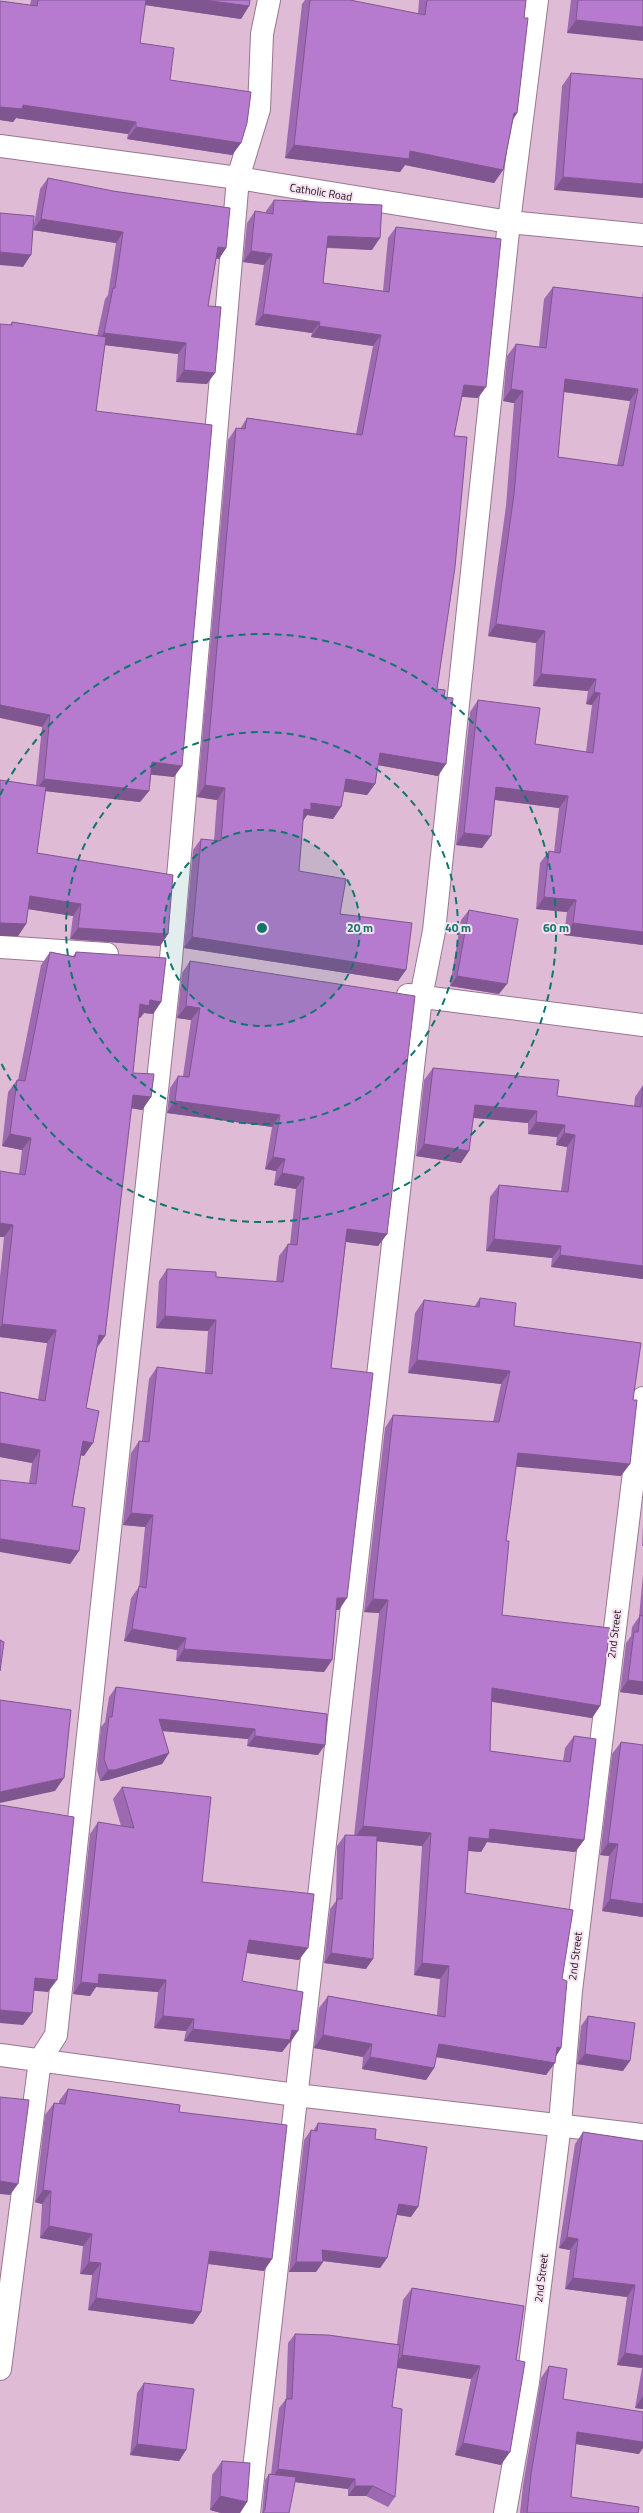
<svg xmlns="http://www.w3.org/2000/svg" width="643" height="2513" font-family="'Titillium Web',sans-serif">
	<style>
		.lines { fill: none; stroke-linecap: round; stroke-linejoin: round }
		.minor-casing { stroke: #98768f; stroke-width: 24 }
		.minor { stroke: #fff; stroke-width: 22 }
		.wall { fill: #9d6ab1; fill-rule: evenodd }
		.shaded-wall { fill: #7f5690 }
		.building { fill: #b67bce; stroke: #7f5690; fill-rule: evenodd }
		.ring { fill: none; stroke: #0f766e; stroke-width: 2; stroke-dasharray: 7 5 }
		.labels { text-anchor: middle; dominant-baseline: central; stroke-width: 4; stroke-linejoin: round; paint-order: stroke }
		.street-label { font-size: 11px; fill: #1f121c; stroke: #f5e2f0 }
		.centre { fill: #0f766e; stroke: #f5e2f0; stroke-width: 2 }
		.ring-label { font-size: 12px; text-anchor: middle; font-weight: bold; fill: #0f766e; stroke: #f5e2f0; stroke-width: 4; stroke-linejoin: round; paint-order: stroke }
	</style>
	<rect width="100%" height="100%" fill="#e0bbd6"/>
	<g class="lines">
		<defs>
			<path id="minor" d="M0,146L238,178L509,222L643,235
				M0,947L107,954
				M408,995L643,1025
				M0,2055L296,2095L643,2135
				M0,2369L40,2060L56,2035L171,959L238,178L259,109L262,34L269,0
				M249,2513L421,997L434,931L509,222L537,0
				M505,2513L528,2382L560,2124L571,1991L643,1398"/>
		</defs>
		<use href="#minor" class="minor-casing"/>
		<use href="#minor" class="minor"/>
	</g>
	<path class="wall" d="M31,0H250L249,6L241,19L145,5L140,43L170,80L241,143L232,155L127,139L128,134L16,118L13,122L0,120V1L30,5Z
		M305,0H310L418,14L419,0H526L524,18L517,113L513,120L503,170L494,183L405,165L400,172L285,158L302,4Z
		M571,0H643L567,33Z
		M571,73L643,79L554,190L562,86Z
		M48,178L226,248L219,259L216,258L208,306L207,384L176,382L178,354L105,345L96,411L174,777L151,774L149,791L140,802L45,791L37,853L168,934L160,946L70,939L73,916L28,909L26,924L18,936H0V780L36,785L42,727L10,325L12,322L97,336L105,299L108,295L116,243L33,230L40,189Z
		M274,200L372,250L327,248L323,283L383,291L388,238L396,227L478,398L462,397L454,436L437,689L444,697L438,776L378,765L375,784L367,795L344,791L341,807L333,819L307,815L303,821L299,871L340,914L406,970L398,981L184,948L193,850L201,839L214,841L217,800L197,797L228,440L236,428L240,429L247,418L356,434L373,346L311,337L312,333L255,325L264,265L243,262L247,223L255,211L266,213V211Z
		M553,287L642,298L643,291V945L564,935L567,912L536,909L540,863L549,851L554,852L559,808L495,800L482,848L456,845L470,712L478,700L535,744L586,752L592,705L586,704L588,691L533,686L536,643L488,636L506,506L514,403L503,401L507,356L516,344L539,347L544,299ZM564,392L630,401L617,466L558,457Z
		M469,910L499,994L450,986L461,920Z
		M50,952L73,956L76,952L161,1002L153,1014L144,1013L140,1018H139L133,1073L151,1097L142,1110L131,1108L105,1336L97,1348L86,1408L84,1456L81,1455L72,1506L79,1551L70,1564L29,1483L32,1463L0,1457V1392L38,1399L47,1343L0,1337V1277L4,1237L19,1174L22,1150L2,1146L8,1092L17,1080H18L41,965Z
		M190,961L387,1234L378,1246L346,1242L331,1368L339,1610H336L332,1660L324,1672L176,1661L177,1650L124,1641L131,1598L139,1587L145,1527L123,1525L131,1453L139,1441H142L149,1379L157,1367L205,1373L208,1331L156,1328L159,1281L167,1269L216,1277L276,1282L279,1256L288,1244H290L296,1189L274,1185L276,1171L265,1169L272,1127L167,1113L170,1088L178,1076H183L191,1020L177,1018L182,973Z
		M433,1068L557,1096L634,1106L635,1097L643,1085V1279L551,1267L552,1258L486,1251L490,1197L499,1185L561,1191L567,1147L556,1145L557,1137L528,1134V1123L473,1118L461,1163L416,1156L424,1080Z
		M480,1298L514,1326L621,1476L516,1466L506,1541L502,1615L600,1706L592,1718L492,1702L490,1751L563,1761L565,1748L574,1736L584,1840L575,1852L487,1842L481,1852L468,1851L465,1893L562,1979L561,2048L556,2056L546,2075L436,2057L434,2068L426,2080L362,2069L363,2057L314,2048L319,2008L328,1996L437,2015L440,1979L414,1975L422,1846L377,1841L366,1969L324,1963L330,1909L336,1901L337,1846L345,1835L354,1836L379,1613L364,1612L385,1428L393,1415L493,1422L501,1384L408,1373L415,1313L424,1300L474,1307Z
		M643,1524V1546H642Z
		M643,1574V1695L620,1692L626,1643L631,1636L632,1627L639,1617Z
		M116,1687L327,1714L318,1755L247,1746L248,1739L162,1731L169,1753L162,1764L108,1780L100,1781L97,1770L101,1727L105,1722L109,1697Z
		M621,1742L643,1917L602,1911L609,1856L600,1855L612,1754Z
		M122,1787L202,1882L299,1960L247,1953L242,1981L290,2043H289L282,2052L184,2041L186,2031L154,2028L158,1992L96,1987L90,1996L73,1994L90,1834L98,1822L121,1826L113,1799Z
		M588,2016L623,2071L577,2064L581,2026Z
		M68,2089L179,2112L264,2271L208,2264L201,2312L193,2324L88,2310L92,2275L80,2274L83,2246L40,2238L42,2204L35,2202L45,2115L54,2103L59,2104V2101Z
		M318,2123L375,2139L411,2217L397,2215L387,2258L380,2268L323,2261V2262L316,2272H289L304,2140L311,2130L313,2131Z
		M583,2132L643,2141V2409L635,2408L642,2368L617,2365L627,2297L565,2289L570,2250L559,2248L575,2144Z
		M412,2288L524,2306L501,2465L455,2455L471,2379L397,2368L392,2407L395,2497L388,2507L366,2496H348V2489L295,2482L289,2513H262L265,2480L269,2474H271L279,2408L286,2399L288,2343L295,2334L397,2344L403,2300Z
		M549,2366L563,2399L639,2454L576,2444L571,2497L638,2513H520L523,2485L541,2378Z
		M144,2383L186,2450L179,2461L130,2455L137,2393Z
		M222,2461L247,2502L240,2513H221L210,2510L212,2475Z"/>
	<path class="shaded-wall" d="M141,0H204L249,6L241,19L138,4Z
		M576,20L643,27V41L567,33Z
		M23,105L136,122L128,134L16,118L13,122L0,120V107Z
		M514,113H517L508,126Z
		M136,127L241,143L232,155L127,139Z
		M294,145L410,151L503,170L494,183L405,165L400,172L285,158Z
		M563,177L643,184V198L554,190Z
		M41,219L123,232L116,243L33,230Z
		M328,236L380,238L372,250L320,247Z
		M218,247L226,248L219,259L210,258Z
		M251,251L272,254L264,265L243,262Z
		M0,252L31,255L23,267L0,265Z
		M263,314L320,322L312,333L255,325Z
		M319,326L381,335L373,346L311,337Z
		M104,333L186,343L178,354L96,344Z
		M184,370L215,373L207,384L176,382Z
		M565,379L638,389L630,401L557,391Z
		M464,385L486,387L478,398L456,396Z
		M511,389L523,391L514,403L503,401Z
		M496,624L545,631L536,643L488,636Z
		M541,674L596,679L588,691L533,686Z
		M594,692L600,693L592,705L586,704Z
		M0,705L50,715L42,727L0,718Z
		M380,753L446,764L438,776L372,764Z
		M152,762L182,766L174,777L144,774Z
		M44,779L149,791L140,802L36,790Z
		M346,779L375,784L367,795L338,791Z
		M205,785L225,788L217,800L197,797Z
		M496,787L568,796L559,808L488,799Z
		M311,803L341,807L333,819L307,815L303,821L304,809Z
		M464,833L491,836L482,848L456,845Z
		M30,896L81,904L73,916L21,908Z
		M544,897L576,900L567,912L536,909Z
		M0,923L26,924L18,936H0Z
		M573,923L643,932V945L564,935Z
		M78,928L168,934L160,946L70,939Z
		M192,937L406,970L398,981L184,948Z
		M457,976L507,984L499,994L450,986Z
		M150,1000L161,1002L153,1014L144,1013L140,1018L131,1017L140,1004Z
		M186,1006L200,1008L191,1020L177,1018Z
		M133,1095L151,1097L142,1110L124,1107Z
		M175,1101L280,1115L272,1127L167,1113Z
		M475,1105L537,1111L528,1123L467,1117Z
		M536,1122L565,1125L557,1137L528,1134Z
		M564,1133L575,1135L567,1147L556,1145Z
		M10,1134L31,1138L22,1150L2,1146Z
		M424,1144L469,1151L461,1163L416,1156Z
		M273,1157L285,1159L276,1171L265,1169Z
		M282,1173L304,1177L296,1189L274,1185Z
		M0,1223L13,1225L4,1237H0Z
		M347,1229L387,1234L378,1246L339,1241Z
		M494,1239L561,1246L552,1258L486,1251Z
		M560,1255L643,1266V1279L551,1267Z
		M165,1316L216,1320L208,1331L156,1328Z
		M2,1324L56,1330L47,1343L0,1337V1327Z
		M99,1335L105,1336L96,1348Z
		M417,1360L510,1371L501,1384L408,1373Z
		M83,1441L93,1443L84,1456L74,1454Z
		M0,1443L40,1450L32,1463L0,1457Z
		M518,1453L630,1464L621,1476L509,1466Z
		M131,1513L153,1515L145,1527L123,1525Z
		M1,1539L79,1551L70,1564L0,1552V1540Z
		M337,1598H347L339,1610H329Z
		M373,1599L388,1600L379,1613L364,1612Z
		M132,1629L186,1638L177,1650L124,1641Z
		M184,1649L332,1660L324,1672L176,1661Z
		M628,1680L643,1682V1695L620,1692Z
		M492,1688L600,1706L592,1718L483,1700Z
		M159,1719L255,1729L248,1739L152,1730Z
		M255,1736L325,1745L318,1755L247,1746Z
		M169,1753L162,1764L108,1780L100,1781L108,1770Z
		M64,1778L55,1791L0,1803V1792Z
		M363,1826L431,1833L422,1846L354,1839Z
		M490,1829L584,1840L575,1852L487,1842L481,1852L460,1850L469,1837Z
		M608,1843L618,1844L609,1856L600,1855Z
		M610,1899L643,1904V1917L602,1911Z
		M249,1940L308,1948L299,1960L240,1952Z
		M331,1953L373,1959L366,1969L324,1963Z
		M422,1963L449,1966L440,1979L414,1975Z
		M99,1974L166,1980L158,1992L96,1987L90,1996L73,1994L81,1982Z
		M35,1978L57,1980L48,1992L26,1990Z
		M0,2010L32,2013L23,2025L0,2023Z
		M163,2016L194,2019L186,2031L154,2028Z
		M193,2029L292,2030L298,2031L290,2043H289L282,2052L184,2041Z
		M323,2035L372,2044L363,2057L314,2048Z
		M439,2044L555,2063L546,2075L430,2056Z
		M557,2047L561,2048L553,2061Z
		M585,2054L630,2061L623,2071L577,2064Z
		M370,2057L434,2068L426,2080L362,2069Z
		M0,2181L18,2184L10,2195L0,2194Z
		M43,2190L51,2191L42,2204L35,2202Z
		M399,2204L418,2207L411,2217L392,2214Z
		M49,2226L92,2234L83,2246L40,2238Z
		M567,2237L578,2239L570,2250L559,2248Z
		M322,2250L387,2258L380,2268L315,2260Z
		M210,2251L272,2259L264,2271L201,2263Z
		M89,2262L101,2263L92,2275L80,2274Z
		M296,2262H323L316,2272H289Z
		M573,2278L635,2285L627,2297L565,2289Z
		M96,2298L201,2312L193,2324L88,2310Z
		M625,2353L643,2356V2366L642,2368L617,2365Z
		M402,2355L480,2366L471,2379L393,2367Z
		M643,2396V2409L635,2408Z
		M577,2432L643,2442V2448L639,2454L569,2443Z
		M463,2443L510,2452L501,2465L455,2455Z
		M137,2444L186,2450L179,2461L130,2455Z
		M278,2469L355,2479L348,2489L271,2479Z
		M355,2486H373L366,2496H348Z
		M220,2496L247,2502L240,2513H221L210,2510Z"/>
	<path class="building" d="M38,0H146L140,43L174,48L170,80L251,92L247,123L241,143L136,127V122L23,105L22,109L0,107V1L37,6Z
		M204,0H250L249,6Z
		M310,0H350L425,15L427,0H526L524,18H528L517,113H514L503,170L410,151L409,159L294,145Z
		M578,0H643V27L576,20Z
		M571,73L643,79V184L563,177Z
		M48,178L113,191L230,208L226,248L218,247L208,306L221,307L215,373L184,370L186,343L104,333L113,288H115L123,232L41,219Z
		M274,200L382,205L380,238L328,236L323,283L389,292L396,227L501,239L486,387L464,385L454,436L467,437L455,567L437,689L445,690L444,697L453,698L446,764L380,753L375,784L346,779L341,807L311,803V810L304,809L299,871L346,879L340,914L412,923L406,970L192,937L201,839L221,841L225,788L205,785L236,428L245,429L247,418L362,435L381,335L319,326L320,322L263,314L272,254L251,251L255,211L273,214Z
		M0,213L34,216L31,255L0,252Z
		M553,287L643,298V932L573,923L576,900L544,897L549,851L560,853L568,796L496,787L491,836L464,833L478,700L540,708L535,744L593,753L600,693L594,692L596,679L541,674L545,631L496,624L514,494L523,391L511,389L516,344L546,348ZM565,379L638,389L623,466L558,457Z
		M12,322L106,337L96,411L212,425L182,766L152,762L149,791L44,779L50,715L0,705V324L12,325Z
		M0,780L46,787L37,853L173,875L168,934L78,928L81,904L30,896L26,924L0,923Z
		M469,910L518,919L507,984L457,976Z
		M50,952L75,957L76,952L166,958L161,1002L150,1000L149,1006L140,1004L133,1073L154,1074L151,1097L133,1095L105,1336L99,1335L86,1408L99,1411L93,1443L83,1441L72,1506L85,1508L79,1551L1,1539L0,1544V1480L36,1484L40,1450L0,1443V1392L45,1401L56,1330L2,1324L13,1225L0,1223V1171L25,1175L31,1138L10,1134L17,1080L25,1081Z
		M190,961L415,996L387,1234L347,1229L331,1368L373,1373L347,1598H337L332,1660L184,1649L186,1638L132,1629L139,1586L146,1588L153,1515L131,1513L139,1441L149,1442L157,1367L212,1374L216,1320L165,1316L167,1269L216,1272V1277L283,1282L288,1244L297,1245L304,1177L282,1173L285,1159L273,1157L280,1115L175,1101L178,1076L189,1077L200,1008L186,1006Z
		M433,1068L559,1080L557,1096L641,1107L643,1087V1266L560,1255L561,1246L494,1239L499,1185L568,1192L575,1135L564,1133L565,1125L536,1122L537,1111L475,1105L469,1151L424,1144Z
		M480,1298L516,1303L514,1326L641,1343L633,1400H637L630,1464L518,1453L506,1541H509L502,1615L610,1628L600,1706L492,1688L490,1751L570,1762L574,1736L596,1739L584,1840L490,1829L489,1839L469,1837L465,1893L573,1910L562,1979L567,1981L561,2048L557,2047L555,2063L439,2044L434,2068L370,2057L372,2044L323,2035L328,1996L445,2017L449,1966L422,1963L431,1833L363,1826L388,1600L373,1599L393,1415L499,1422L510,1371L417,1360L424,1300L479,1307Z
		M640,1615L643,1616V1682L628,1680L634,1632H638Z
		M0,1640L4,1642L0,1671Z
		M116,1687L327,1714L325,1745L255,1736V1729L159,1719L169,1753L115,1770H108L104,1759L109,1717H112Z
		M0,1700L71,1710L64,1778L0,1792Z
		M621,1742L643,1745V1904L610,1899L618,1844L608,1843Z
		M122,1787L211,1797L202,1882L314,1894L308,1948L249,1940L242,1981L303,1992L298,2031L292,2030L290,2040L193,2029L194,2019L163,2016L166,1980L99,1974L98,1984L81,1982L98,1822L134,1828Z
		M0,1805L74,1817L57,1980L35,1978L32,2013L0,2010Z
		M345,1835L377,1836L373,1959L331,1953L337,1899H342Z
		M588,2016L635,2023L630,2061L585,2054Z
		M68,2089L180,2105L179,2112L287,2125L272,2259L210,2251L201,2312L96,2298L101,2263L89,2262L92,2234L49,2226L51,2191L43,2190L54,2103L65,2104Z
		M0,2097L29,2100L18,2184L0,2181Z
		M318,2123L376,2129L375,2139L427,2147L418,2207L399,2204L387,2258L322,2250L323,2262H296L311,2130L317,2131Z
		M583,2132L643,2141V2356L625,2353L635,2285L573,2278L578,2239L567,2237Z
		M412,2288L524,2306L516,2360L525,2362L510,2452L463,2443L480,2366L402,2355Z
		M295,2334L328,2335L400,2345L392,2407L402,2409L395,2497L373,2486H355V2479L278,2469L286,2399H292Z
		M549,2366L567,2369L563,2399L643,2412V2442L577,2432L571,2497L639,2507L638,2513H527L531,2474Z
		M144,2383L194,2389L186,2450L137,2444Z
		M222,2461L250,2463L247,2502L220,2496Z
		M269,2474L296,2477L289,2513H263L265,2509Z"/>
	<circle cx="262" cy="928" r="98" fill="#0f766e" fill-opacity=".12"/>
	<g class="ring">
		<circle cx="262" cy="928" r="98"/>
		<circle cx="262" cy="928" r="196"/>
		<path d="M0 795A294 294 0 1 1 0 1061"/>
	</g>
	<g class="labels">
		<g class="street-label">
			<text transform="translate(321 192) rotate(9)">Catholic Road</text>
			<text transform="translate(614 1634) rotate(-83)">2nd Street</text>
			<text transform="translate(575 1956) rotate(-83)">2nd Street</text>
			<text transform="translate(541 2278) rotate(-83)">2nd Street</text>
		</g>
	</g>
	<circle cx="262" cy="928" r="6" class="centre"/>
	<g class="ring-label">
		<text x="360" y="932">20 m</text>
		<text x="458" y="932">40 m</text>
		<text x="556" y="932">60 m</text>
	</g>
</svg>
